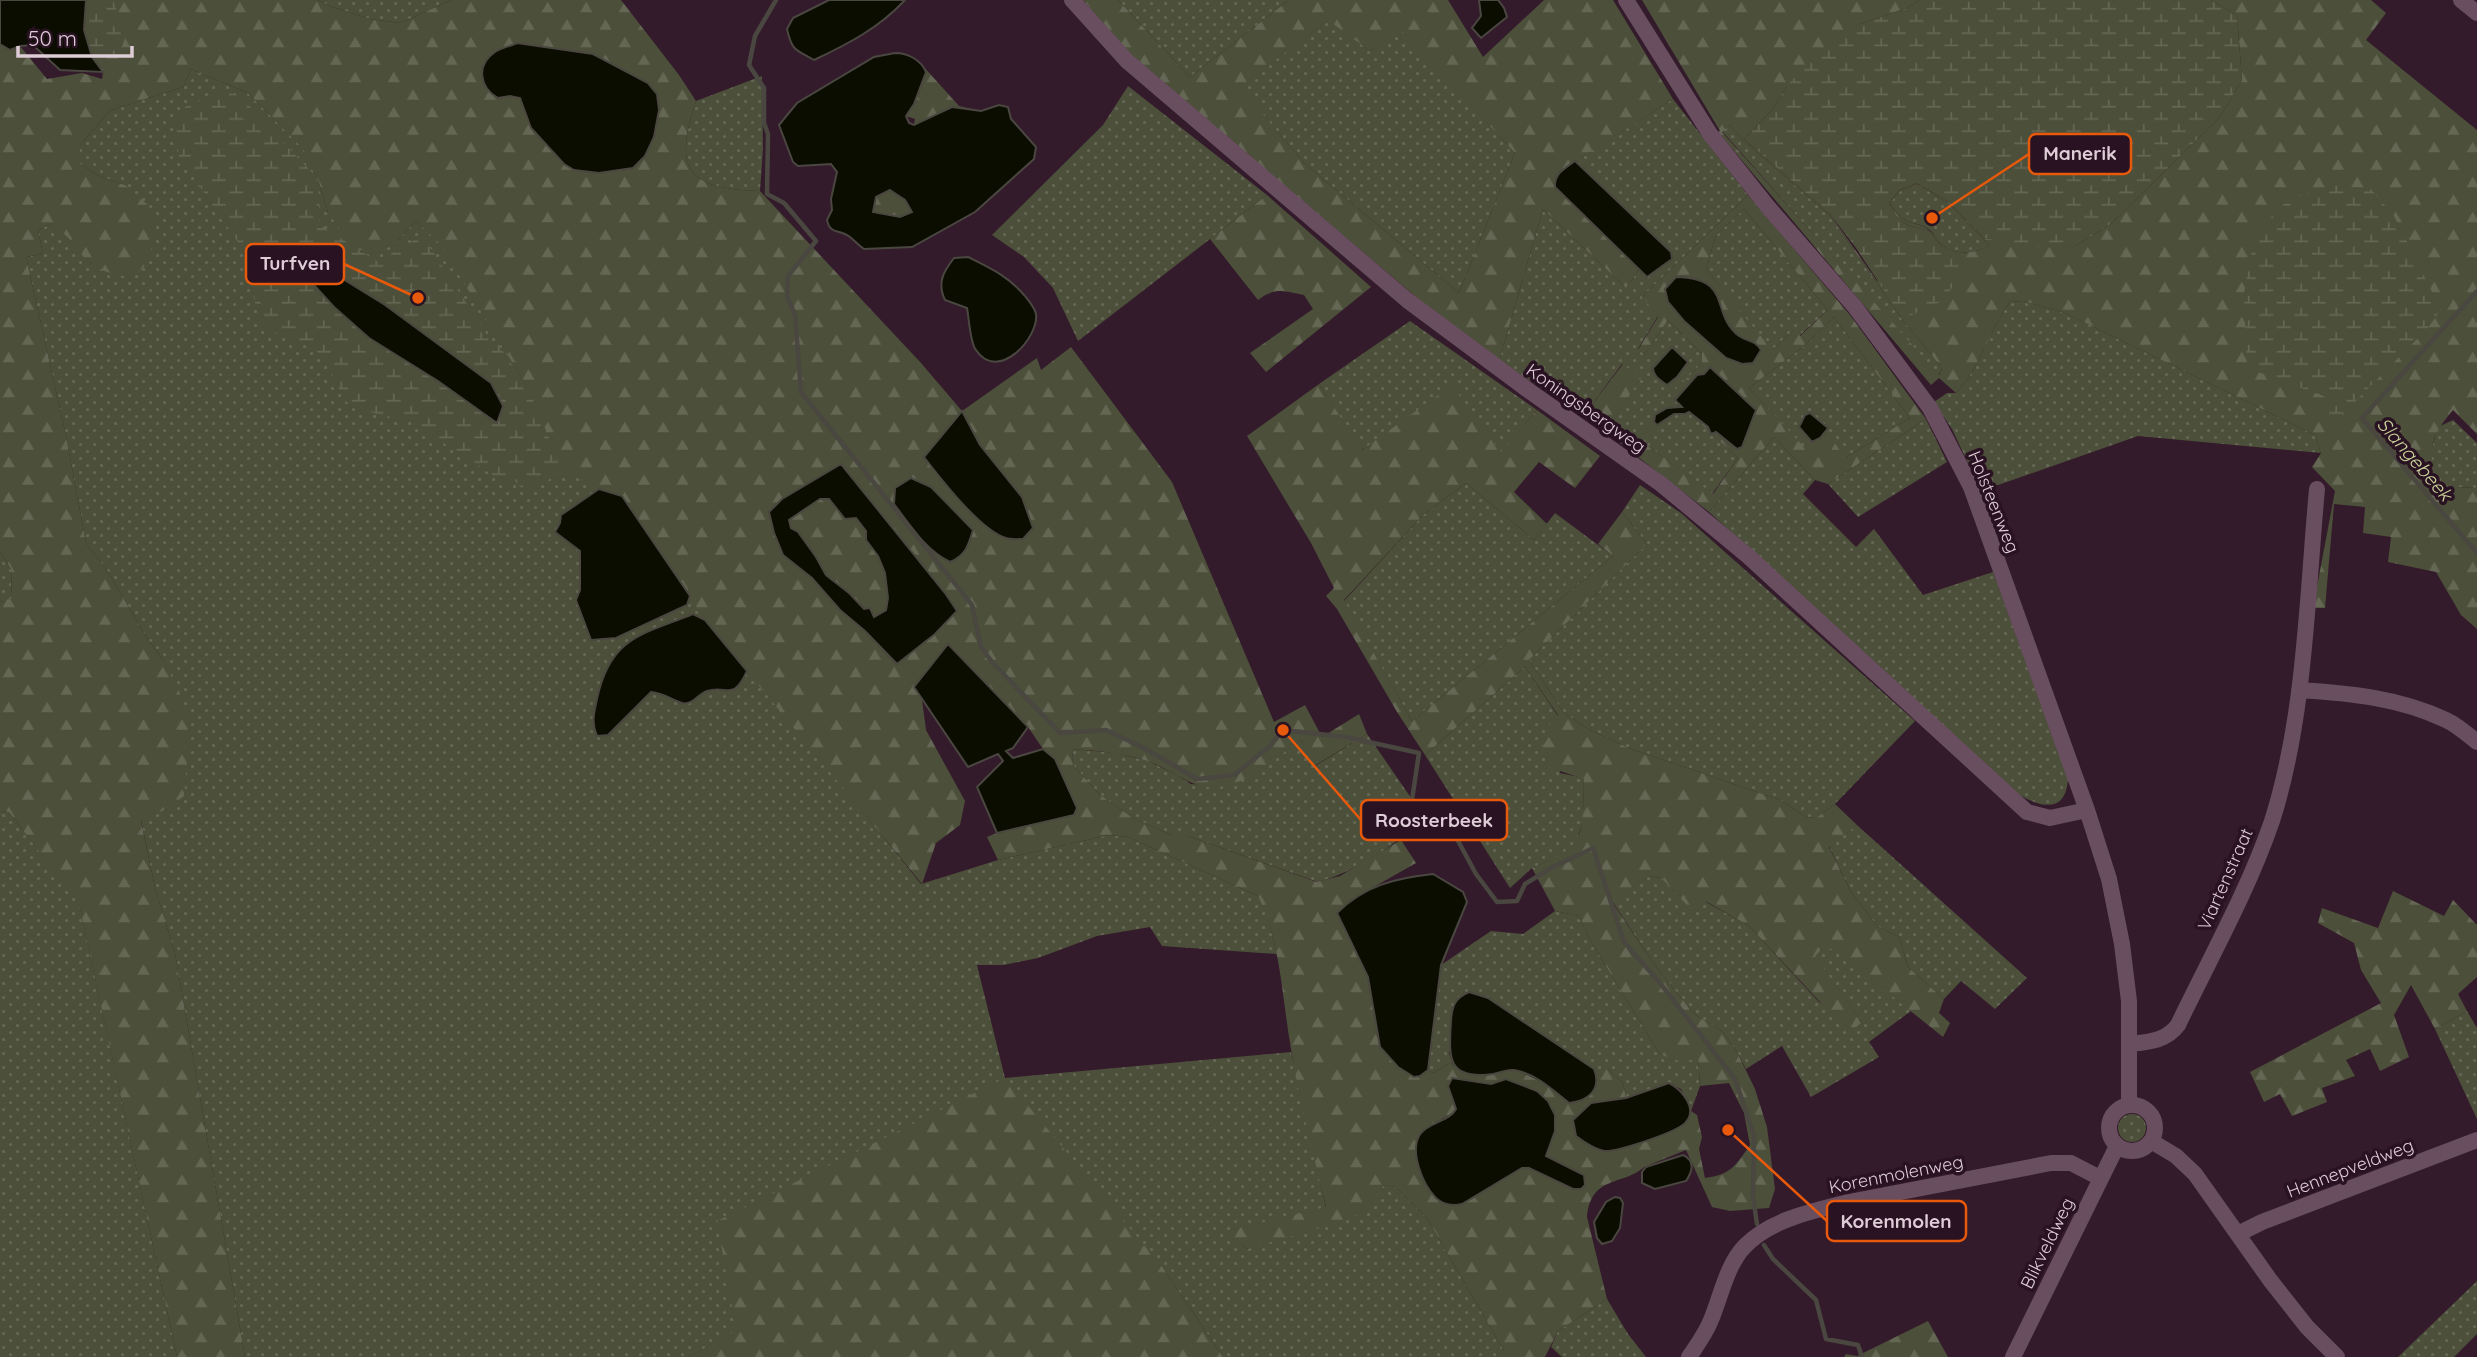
<svg xmlns="http://www.w3.org/2000/svg" width="2477" height="1357" font-family="Quicksand,sans-serif">
	<style>
		.grass { fill: url(#grass-dots) }
		.forest { fill: url(#forest-firs); fill-rule: evenodd }
		.wetland { fill: url(#wetland-marsh); fill-rule: evenodd }
		.water { fill: #0b0d00; stroke: #4a4740; stroke-width: 2; fill-rule: evenodd }
		.lines { fill: none; stroke-linecap: round; stroke-linejoin: round }
		.stream { stroke: #4a4740; stroke-width: 4.5 }
		.street { stroke: #694e60; stroke-width: 16 }
		.labels { text-anchor: middle; dominant-baseline: central; stroke-width: 7; stroke-linejoin: round; paint-order: stroke }
		.street-label { font-size: 18px; fill: #decdd7; stroke: #291222 }
		.water-label { font-size: 19px; font-style: italic; fill: #cad49a; stroke: #291222 }
		.leader { fill: none; stroke: #e8590c; stroke-width: 2.5 }
		.callout-dot { fill: #e8590c; stroke: #291222; stroke-width: 2.5 }
		.callout { fill: #291222; stroke: #e8590c; stroke-width: 2.5 }
		.callout-label { font-size: 19px; text-anchor: middle; font-weight: bold; fill: #decdd7 }
	</style>
	<defs>
		<pattern id="grass-dots" width="8" height="8" patternUnits="userSpaceOnUse" patternTransform="scale(1.75)"><rect width="8" height="8" fill="#4c4f39"/><path d="M2 2h.1M6 6h.1" fill="none" stroke="#656755" stroke-width="1.8" stroke-linecap="round"/></pattern>
		<pattern id="forest-firs" width="22" height="20" patternUnits="userSpaceOnUse" patternTransform="scale(1.75)"><rect width="22" height="20" fill="#4c4f39"/><path d="M5 1l3.5 6h-7zM16 11l3.5 6h-7z" fill="#656755"/></pattern>
		<pattern id="wetland-marsh" width="20" height="14" patternUnits="userSpaceOnUse" patternTransform="scale(1.75)"><rect width="20" height="14" fill="#4c4f39"/><path d="M1 5h8M5 5V1M11 12h8M15 12V8" fill="none" stroke="#656755"/></pattern>
	</defs>
	<rect width="100%" height="100%" fill="#331b2b"/>
	<path class="grass" d="M318,0H451L401,23L370,19L332,7Z
		M1118,0H1289L1190,77Z
		M1329,19L1370,51L1401,29L1515,153L1459,293L1304,163L1239,87Z
		M191,69L248,93L304,149L318,179L328,212L395,243L416,221L442,245L529,390L622,496L690,596L921,884L998,860L1109,835L1128,837L1258,896L1267,914L1277,954L1162,946L1150,927L1097,936L1038,958L1004,965H977L1005,1078L1291,1052L1326,1208L1229,1231L1247,1249L1375,1195L1384,1185L1396,1187L1427,1218L1504,1351V1357H1223L1163,1268L736,1331L689,1357H245L175,953L155,888L141,820L167,809L163,660L147,638L108,572L86,543L65,431L26,257L43,254L38,230L48,225L62,229L91,264L125,185L99,176L80,164V145L111,110L183,87Z
		M762,76L763,149L760,191C687,189 673,170 696,101Z
		M1128,86L1267,195L1078,341L1053,288L1024,257L992,235L1103,125Z
		M1673,99L1748,195L1642,297L1658,316L1638,349L1645,354L1668,320L1702,354V363L1671,395L1738,458L1712,494L1646,444L1650,419L1636,442L1611,421L1640,379L1622,364L1584,415L1499,361L1543,209L1626,288L1639,270L1647,276L1671,259V252L1575,161Z
		M1730,125L1742,139L1830,216L1902,319L1942,368L1938,376L1722,131Z
		M1917,184L1948,203L1989,245C1975,254 1955,256 1941,244C1937,241 1935,235 1931,231C1915,218 1906,230 1890,203L1900,191Z
		M1744,209L1828,310L1799,336L1795,329L1771,351L1706,269L1716,235Z
		M2023,301L2065,313L2315,435L2321,453L2138,436L1981,491L1952,429L1934,402L1947,393H1956C1981,367 1989,331 2010,302Z
		M1834,317L1910,418L1845,458L1804,448L1749,388L1804,346Z
		M1410,321L1537,410L1501,453L1375,443L1361,450L1319,384Z
		M1926,419L1947,462L1858,517L1828,484Z
		M2453,420L2477,443V488L2436,486L2430,454L2438,427Z
		M1774,437L1815,480L1803,494L1856,547L1874,529L1923,595L1993,572L2068,777C2067,814 2041,808 2018,794L1709,512Z
		M1466,483L1534,540L1555,513L1613,556L1412,721L1344,601L1424,514Z
		M1640,485L1681,513L1915,721L1835,804L1817,817L1808,818L1780,800L1629,748L1588,729L1563,712L1529,660L1647,544L1622,512Z
		M0,551L11,569L12,599L0,602Z
		M1525,667L1558,716L1560,773L1584,778L1583,821L1576,843L1559,857L1532,868L1510,888L1425,755Z
		M1367,734L1418,808L1417,826C1387,849 1355,872 1318,882L1185,835H1171L1133,818L1099,794L1073,765L1072,749L1116,753L1148,761L1175,774L1191,784L1221,786L1250,775L1301,740L1315,766Z
		M0,811L9,812L79,903L177,1357H0Z
		M1857,825L2027,978L1995,1009L1961,981L1944,999L1908,967L1899,937L1877,926L1851,892L1829,846Z
		M1649,876L1661,878L1692,909L1706,902L1749,926L1819,1002L1862,1022L1814,956L1822,949L1833,948L1911,1011L1869,1042L1879,1057L1811,1097L1782,1046L1746,1069L1737,1052L1723,1032L1694,1014L1654,964L1612,901Z
		M1555,911L1579,916L1590,940L1659,1053L1698,1057L1700,1086L1691,1111L1681,1089L1669,1083L1626,1098L1623,1083L1608,1069H1594L1488,998L1469,992L1449,1053L1452,1062L1433,1073L1428,1070L1441,965L1491,931L1523,934Z
		M2467,1011L2477,1028V1119L2435,1029Z
		M2118 1128a14 14 0 1 1 28 0a14 14 0 1 1-28 0Z
		M2477,1281V1334L2454,1357H2398Z
		M1607,1299L1628,1334L1646,1357H1562L1551,1347L1558,1331Z"/>
	<path class="forest" d="M86,0H318L332,7L370,19L401,23L451,0H621L679,75L696,101C673,170 687,189 760,191L921,363L962,411L1037,358L1041,370L1071,347L1172,482L1274,722L1305,705L1322,737L1359,714L1367,734L1314,766L1301,740C1281,754 1260,773 1238,782C1196,798 1182,773 1147,761C1123,753 1098,751 1072,749L1073,765L1099,794L1133,818L1171,835H1185L1317,882L1340,876L1401,840L1416,863L1351,900L1337,913L1368,977L1380,1047L1398,1067L1414,1077L1420,1076L1428,1070L1433,1073L1452,1062L1453,1065L1492,1074L1510,1069L1517,1070L1546,1084L1569,1103L1597,1078L1594,1069H1608L1623,1083L1626,1098L1590,1103L1605,1151L1636,1145L1685,1124L1691,1111L1697,1115L1702,1137L1699,1149L1705,1178C1731,1175 1736,1165 1750,1145L1744,1113L1729,1083L1700,1086L1698,1057C1683,1065 1673,1060 1659,1053L1590,940L1579,916L1555,911L1532,868C1588,846 1582,835 1584,779L1548,767C1540,744 1540,732 1558,715L1525,667L1425,755L1397,712L1337,609L1326,596L1334,588L1311,543L1247,436L1319,384L1362,450L1452,385L1501,452L1537,410L1600,456L1575,488L1539,462L1514,492L1547,524L1534,540L1466,483L1424,514L1344,600L1412,721L1613,556L1598,544L1622,512L1647,544L1529,660L1563,712L1588,729L1629,748L1780,800L1808,818L1817,817L1835,804L1857,825L1829,847L1851,892L1877,926L1899,937L1908,967L1944,999L1939,1013L1950,1023L1943,1037L1833,949H1822L1815,956L1862,1022L1849,1033L1749,926L1707,902L1692,910L1661,878L1649,876L1612,902L1654,964L1694,1014L1723,1032L1737,1052L1755,1089L1767,1127L1775,1189L1769,1208L1730,1211L1712,1207L1686,1150L1644,1167C1623,1186 1591,1175 1587,1217L1607,1299L1558,1331L1545,1357H1504V1351L1427,1218L1396,1187L1384,1185L1365,1209L1348,1220L1247,1249L1228,1231L1326,1207C1314,1155 1299,1102 1291,1049C1282,998 1281,943 1258,896L1128,837L1109,835L998,860L987,837L997,833L1055,759L1043,749L1028,727L948,644L914,687L922,700L926,730L965,801L960,825L936,843L922,884L705,620L622,496L599,489L562,470L529,390L441,245L416,221L395,243L377,254L350,245L328,212L318,179L303,149L248,93L191,69L183,87L111,110L80,145V164L99,176L125,185L149,206L155,234L148,263L133,277C119,276 101,272 90,263C73,249 71,232 48,225L38,230L43,254L26,257L65,431L86,543L108,572L147,638L163,660L179,691L190,727L184,796L167,809L141,821L155,888L175,953L245,1357H177L79,904L9,812L0,811V602L12,598L11,569L0,551V43L20,46L47,79L82,73L102,79L103,72ZM962,411L980,445L1022,497L1006,538C973,516 948,488 924,457ZM840,464L945,593L957,611L896,664L865,631L840,610L812,578L783,555L770,512L781,499ZM1452,1078L1491,1084L1507,1079L1555,1131L1546,1156L1573,1189L1529,1168H1522L1462,1204C1432,1187 1416,1182 1417,1143L1443,1118L1453,1114L1456,1109Z
		M1083,0H1118L1190,77L1289,0H1448L1483,57L1544,0H1613L1673,99L1559,172L1555,187L1639,270L1626,288L1543,209L1499,361L1422,302L1131,56ZM1328,20L1370,51L1401,30L1515,153L1459,293L1304,163L1240,87Z
		M1642,0H1919L1907,8L1860,24L1786,87L1772,110L1744,139L1830,214L1877,281L1957,259L1942,247L1929,231L1907,225L1896,216L1889,203L1899,190L1917,183L1949,202L1984,238L2072,248L2111,224L2220,117L2242,80L2237,15L2211,0H2371L2386,13L2366,40L2477,130V434L2453,410C2429,438 2428,450 2437,486L2477,488V629L2461,615L2436,572L2388,562L2391,537L2363,533L2365,507L2334,504L2325,608H2313L2335,491L2312,467L2321,453L2315,435L2065,313L2023,301L2010,302C1989,331 1981,367 1956,393L1939,378L1931,385L1718,132L1720,131ZM1730,125L1742,139L1830,216L1902,319L1942,368L1939,375L1722,132ZM1917,184L1948,203L1989,245C1975,254 1955,256 1941,244C1937,240 1935,235 1930,231C1915,218 1906,230 1890,203L1900,191Z
		M923,66L959,106L981,111L952,107L914,125L915,119L906,116L915,103L926,72Z
		M889,189L905,200L912,212L900,217L873,212L876,197Z
		M1267,195L1371,287L1266,372L1250,353L1313,309L1304,295C1284,292 1276,286 1258,300L1210,239Z
		M1748,195L1850,315L1926,419L1828,484L1815,480L1774,437L1709,512L1584,415L1623,364L1641,378L1611,422L1635,442L1649,419L1660,430L1646,444L1713,494L1738,458L1670,395L1702,363V354L1668,320L1645,354L1638,350L1658,317L1642,297ZM1744,209L1828,310L1800,336L1796,328L1772,350L1706,269L1716,235ZM1834,317L1910,418L1845,458L1825,429L1804,447L1749,388L1804,346Z
		M820,499H829L845,519L856,518L866,531V540L878,556L885,573L888,598L886,610L874,617L849,593L826,575L816,557L798,532L791,528L789,520Z
		M2393,891L2444,916L2453,900L2477,925V977L2458,994L2467,1011L2435,1029L2411,985L2394,1015L2409,1057L2380,1071L2370,1049L2346,1060L2355,1076L2322,1088L2327,1102L2292,1116L2280,1094L2264,1102L2250,1072L2381,1003L2361,970L2354,943L2318,923L2322,908L2378,928Z
		M1005,1078L1163,1268L1223,1357H689L736,1330L717,1221Z
		M1928,1321L1948,1357H1844L1846,1354L1857,1356Z"/>
	<path class="wetland" d="M86,0H113L126,35L115,67L103,72L92,58L84,30Z
		M1919,0H2211L2237,15L2242,80L2220,117L2111,224L2072,248L2032,247L1984,238L1949,202L1917,183L1899,190L1889,203L1896,216L1907,225L1929,231L1942,247L1969,265L1942,301L1903,319L1856,248L1830,214L1744,139L1772,110L1786,87L1815,54L1860,24L1907,8Z
		M225,90L244,100L318,179L320,225L378,262L422,235L491,341L498,344L529,390L562,470L528,495L515,481L505,483L411,422L353,408L344,399L330,371L316,350L277,334L259,318L241,247L179,156L175,125L185,107ZM313,284L362,291L420,329L491,383L497,423L438,381L369,338L334,307Z
		M2331,185L2371,189L2394,216L2441,310L2427,329L2336,421L2327,414L2334,400L2247,368L2244,293L2255,233L2289,199Z"/>
	<path class="water" d="M0,0H86L84,30L92,57L103,72L60,70L33,45L20,46L10,50L0,44Z
		M829,0H905C879,28 848,44 814,60C795,49 792,51 787,29L793,18Z
		M1479,0H1498L1504,8L1507,17L1481,38L1472,28L1481,16Z
		M517,43L593,54L648,83L657,94L659,110L654,137L645,156L633,168L599,173L574,170L564,164L531,128L520,98L510,96L498,98C479,87 476,65 495,52C501,48 511,46 517,43Z
		M895,53C908,53 921,60 926,72L914,104L906,116L909,123L914,125L952,107L981,111L999,105L1008,107L1011,119L1036,147L1034,159L975,212L912,247L864,249C858,245 855,241 850,237C840,229 830,235 827,220L832,210L831,199L837,172L831,164L798,166L793,162L779,125L797,103L874,57ZM890,190L905,200L912,212L900,217L873,212L876,197Z
		M1575,161L1671,252L1672,259L1647,277L1555,187C1554,174 1565,168 1575,161Z
		M968,257C992,269 1008,276 1025,296C1029,301 1035,308 1036,314C1039,338 998,383 976,350C970,343 969,318 967,308L945,300C937,283 943,272 954,258Z
		M326,271L338,276L385,305L491,383L503,406L497,423L438,381L369,338L334,307L313,284Z
		M1676,277C1734,278 1709,313 1739,336C1748,342 1755,340 1761,350L1753,363L1742,364L1726,358L1684,321L1668,302L1665,289Z
		M1672,347L1688,362L1677,377L1667,385C1660,380 1653,376 1653,368Z
		M1710,367L1756,410L1742,447L1737,449L1716,432L1711,434L1708,427L1689,412L1685,414H1674L1657,425L1654,422L1655,415L1667,408L1682,407L1675,400L1697,375L1704,374Z
		M962,411L980,445L1022,497L1033,528L1023,539C1018,539 1011,540 1006,538C981,531 940,478 924,457Z
		M1810,413L1828,428L1820,438L1812,442L1799,427L1805,415Z
		M841,464L945,593L957,611L935,634L897,664L865,631L840,610L812,578L783,555L774,533L769,512L782,499ZM820,499H829L845,519L856,518L866,531V540L878,556L885,573L888,598L886,610L874,617L870,608L864,609L849,593L826,575L816,557L798,532L791,528L789,520Z
		M911,478L931,487L973,530C968,546 966,555 950,562C925,550 910,525 894,504L895,488Z
		M599,489L622,496L690,596L687,605L616,638L591,640L576,600L580,590V551L555,532L560,523L561,515Z
		M693,614L705,620L747,671C732,703 728,684 707,691C698,694 692,706 682,703C670,699 664,693 651,692L608,735L597,736C591,723 594,713 597,699C610,637 641,635 693,614Z
		M948,644L1028,727L1013,748L1006,751L1013,758L1043,749L1055,759L1077,808L1074,815L997,833L977,787L1003,761L998,754L968,767L914,687Z
		M1433,874L1463,892L1467,902L1441,965L1428,1070L1420,1076L1414,1077L1398,1067L1380,1047L1368,977L1337,913C1364,886 1395,878 1433,874Z
		M1469,992L1488,998L1594,1069C1602,1090 1588,1101 1569,1103C1553,1090 1535,1073 1514,1070C1507,1069 1500,1073 1493,1074C1446,1080 1449,1057 1451,1021C1452,1006 1455,998 1469,992Z
		M1452,1078L1491,1084L1506,1079L1537,1091L1548,1101L1555,1115V1131L1546,1156L1584,1175L1585,1185L1581,1189H1573L1529,1168H1522L1462,1204C1453,1206 1443,1205 1436,1198C1423,1185 1408,1150 1421,1133C1430,1122 1450,1121 1456,1109L1448,1086Z
		M1669,1083C1681,1089 1698,1108 1686,1122C1678,1132 1617,1152 1604,1151C1594,1149 1584,1142 1576,1136L1573,1120L1591,1103L1626,1098Z
		M1683,1155C1696,1161 1692,1172 1686,1181L1655,1189L1642,1183V1172L1646,1167Z
		M1615,1197L1620,1198L1623,1203L1620,1228L1612,1241L1602,1244L1597,1238L1594,1222L1606,1202Z"/>
	<g class="lines">
		<path class="stream" d="M776,0L755,36L749,65L764,88V123L768,134L767,194L784,203L816,241L788,276L787,296L795,315L801,392L972,605L981,647L992,662L1060,733L1106,730L1144,748L1197,779L1234,775L1270,746L1283,730L1346,737L1419,753L1412,800L1450,826L1476,874L1497,902L1517,901L1525,884L1551,868L1593,848L1624,942L1660,983L1735,1079L1754,1135L1753,1197L1757,1224
			M2477,291L2362,418L2477,553
			M1764,1245L1773,1259L1816,1300L1826,1339L1858,1345L1862,1357"/>
		<path class="street" d="M1072,0L1127,61L1407,300L1528,390L1661,484L1748,556L2027,812L2050,818L2087,810
			M1626,0L1710,134L1768,207L1855,307L1930,408L1971,487L2087,810L2109,879L2122,944L2129,1001V1105
			M2461,0L2477,13
			M2299,690C2349,693 2400,698 2446,720C2457,725 2467,734 2477,742
			M2130,1044C2149,1042 2166,1041 2178,1025C2210,958 2248,891 2272,821C2305,718 2307,597 2317,489
			M2109 1128a23 23 0 1 1 46 0a23 23 0 1 1-46 0Z
			M2151,1141L2176,1156L2195,1174L2270,1280L2307,1327L2337,1357
			M2238,1234L2262,1222L2477,1140
			M1689,1357C1697,1345 1706,1333 1711,1320C1721,1296 1727,1264 1745,1246C1771,1219 1814,1211 1849,1202L2051,1163H2071L2100,1178
			M2013,1357L2117,1146"/>
	</g>
	<g class="labels">
		<g class="street-label">
			<text transform="translate(1586 408) rotate(35)">Koningsbergweg</text>
			<text transform="translate(1994 502) rotate(68)">Holsteenweg</text>
			<text transform="translate(2225 879) rotate(-66)">Viartenstraat</text>
			<text transform="translate(2350 1168) rotate(-21)">Hennepveldweg</text>
			<text transform="translate(1896 1174) rotate(-11)">Korenmolenweg</text>
			<text transform="translate(2047 1243) rotate(-64)">Blikveldweg</text>
		</g>
		<g class="water-label">
			<text transform="translate(2415 459) rotate(49)">Slangebeek</text>
		</g>
	</g>
	<path class="leader" d="M1932 218L2029 154M418 298L344 264M1283 730L1361 820M1728 1130L1827 1221"/>
	<g class="callout-dot">
		<circle cx="1932" cy="218" r="7"/>
		<circle cx="418" cy="298" r="7"/>
		<circle cx="1283" cy="730" r="7"/>
		<circle cx="1728" cy="1130" r="7"/>
	</g>
	<g class="callout">
		<rect x="2029" y="134" width="102" height="40" rx="7"/>
		<rect x="246" y="244" width="98" height="40" rx="7"/>
		<rect x="1361" y="800" width="146" height="40" rx="7"/>
		<rect x="1827" y="1201" width="139" height="40" rx="7"/>
	</g>
	<g class="callout-label">
		<text x="2080" y="160">Manerik</text>
		<text x="295" y="270">Turfven</text>
		<text x="1434" y="827">Roosterbeek</text>
		<text x="1896" y="1228">Korenmolen</text>
	</g>
	<path d="M18 46v10h114v-10" fill="none" stroke="#decdd7" stroke-width="3.5"/>
	<text x="28" y="46" font-size="21" fill="#decdd7" stroke="#291222" stroke-width="5" paint-order="stroke">50 m</text>
</svg>
